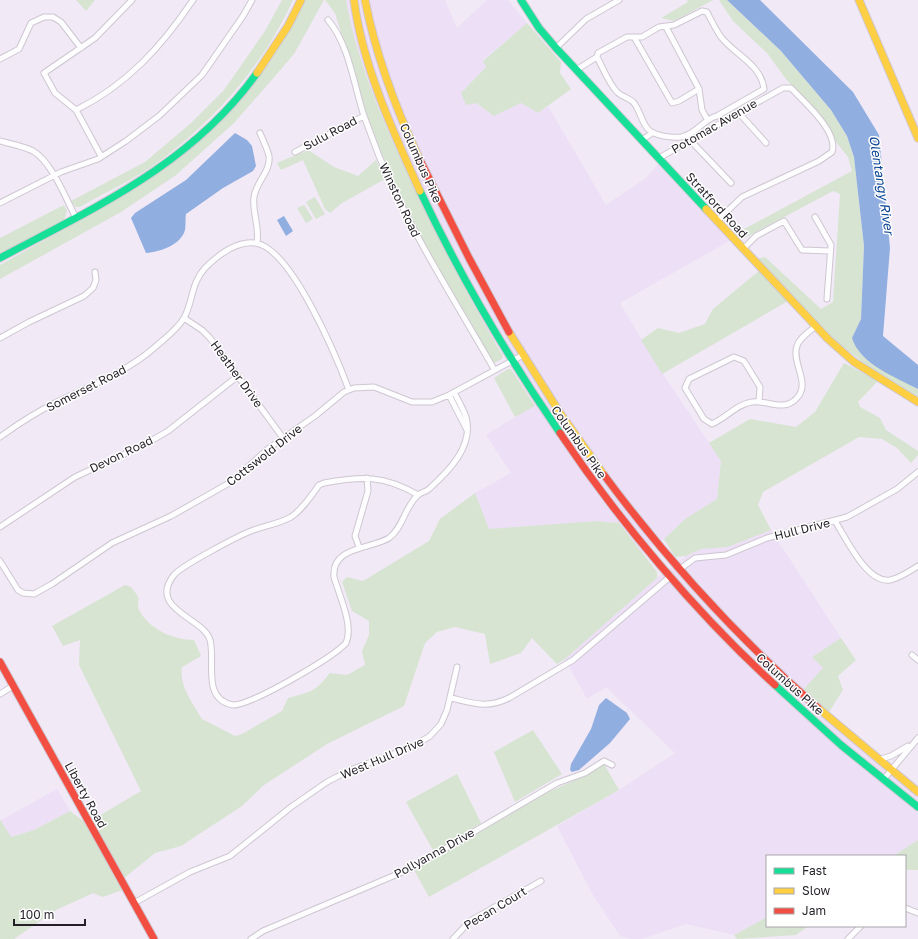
<svg xmlns="http://www.w3.org/2000/svg" width="918" height="939" font-family="'Golos Text',sans-serif">
	<style>
		.built { fill: #eddff6 }
		.green { fill: #d6e4d1 }
		.water { fill: #91aee1 }
		.lines { fill: none; stroke-linecap: round; stroke-linejoin: round }
		.street-casing { stroke: #cec7d1; stroke-width: 7 }
		.fast-casing { stroke: #cec7d1; stroke-width: 9 }
		.slow-casing { stroke: #cec7d1; stroke-width: 9 }
		.jam-casing { stroke: #cec7d1; stroke-width: 9 }
		.street { stroke: #fdfcfe; stroke-width: 5 }
		.fast { stroke: #16e098; stroke-width: 7 }
		.slow { stroke: #ffcf43; stroke-width: 7 }
		.jam { stroke: #f24e42; stroke-width: 7 }
		.labels { text-anchor: middle; dominant-baseline: central; stroke-width: 3; stroke-linejoin: round; paint-order: stroke }
		.street-label { font-size: 12px; fill: #251f28; stroke: #fff }
		.water-label { font-size: 13px; font-style: italic; fill: #084392; stroke: #fff }
	</style>
	<rect width="100%" height="100%" fill="#f1e9f6"/>
	<path class="built" d="M346,0H445L457,28L487,0H508L527,23L483,60L486,67L461,93L494,116L521,103L538,113L548,106L606,205L646,178L659,163L731,240L620,303L655,362L721,461L717,499L685,519L664,539L642,553L619,523L597,521L489,529L475,493L511,473L486,435L535,405L487,329L450,260L401,160L372,92L357,49L351,26Z
		M771,530L841,638L812,657L824,668L803,690L918,787V840L893,856H767V917L734,935L686,924L642,939H630L620,936L593,895L557,826L619,790L675,753L606,687L587,699L565,659L657,578L686,556L701,549L728,547Z
		M57,789L70,811L34,830L10,837L1,820Z"/>
	<path class="green" d="M76,0H95L86,11Z
		M282,0H293C263,66 213,123 154,165C131,181 104,193 80,207H76L71,201L145,162L190,124L224,90L265,31Z
		M305,0H324L294,54L276,75L234,123L176,175L121,212L0,279V265L102,208L216,126L249,90L275,54L297,17Z
		M325,0H346C358,69 389,135 419,198C445,252 472,304 503,356L502,359L494,363C448,286 402,210 371,126C357,89 347,51 335,13Z
		M687,0H713L674,21L661,18L688,2Z
		M719,0H727L781,51L831,110L847,136L854,157L864,246L861,319L852,338L876,366L918,389V397L881,376L825,333L757,259L765,257L821,309L833,302L840,194L833,191L739,241L733,235L852,171L848,157L836,142L827,125L786,79L767,53L733,21Z
		M527,23L561,62L560,73L571,89L538,113L521,103L494,116L476,103L466,105L461,93L486,67L483,61Z
		M308,150L334,167L358,176L376,160L385,179L342,203L330,213L325,209L303,160L281,170L277,163Z
		M315,197L325,214L316,219L306,202Z
		M64,205L67,211L64,220L0,253V238Z
		M304,205L313,219L306,223L297,208Z
		M760,270L788,301L662,374L641,340L658,328L679,333L705,324L713,309Z
		M844,363L878,381L858,402L860,407L880,418L886,430L918,451V455L911,463L897,448L882,439L859,437L763,492L758,505L771,530L728,547L701,549L686,556L675,557L664,539L685,519L717,499L721,461L709,443L750,419L796,427L815,412Z
		M508,369H511L535,406L515,417L494,378Z
		M475,493L489,529L597,521L619,523L657,572V578L565,659L557,664L532,638L521,653L490,664L485,634L455,627L437,632L425,643L404,706L327,744L264,785L242,806L181,846L155,853L123,879L92,820L141,791L79,665L80,640L63,646L52,626L125,585L131,587C133,590 137,594 138,597C139,602 137,606 139,610C149,629 173,640 194,640L201,656L182,667C179,685 191,700 200,716L202,719L235,736L242,734L282,711L288,698C311,692 315,692 330,673L347,675L365,665L362,651L369,635V621L352,611L342,582L347,577L363,581L429,541L440,519Z
		M841,638L856,660L838,676L843,690L829,712L803,690L823,668L812,657Z
		M533,730L562,774L515,802L494,752Z
		M604,764L619,790L429,897L414,870L548,792L580,778Z
		M457,774L481,823L434,852L406,802Z
		M70,811L86,823L122,890L103,897L93,893L56,910L14,939H0V819L11,837L34,830Z
		M918,840V870H905V856H893Z
		M767,917V926H808L796,935L737,939L734,935Z"/>
	<path class="water" d="M727,0H760L853,92L879,135L890,248L883,336L918,365V389C895,377 860,364 852,338L861,319L864,246L854,157L847,136L831,110L781,51Z
		M235,133L247,140L252,146L256,166L253,171L223,188L186,214C185,219 186,225 185,230C181,245 160,252 146,253L131,218L135,213L186,180Z
		M284,216L293,231L286,236L277,220Z
		M606,698L627,713L630,719L610,743L579,770L572,772L570,770L571,764L591,729L599,705Z"/>
	<g class="lines">
		<defs>
			<path id="street" d="M328,20C349,44 354,86 364,116C369,129 374,143 379,156C410,231 454,299 494,369
				M666,27L699,89L702,110L707,119
				M634,37L672,103L679,101L699,89
				M556,48L586,19L619,0
				M0,59L19,49L31,23L44,17H53L61,22L81,48
				M576,70L597,57L598,53L627,37H642L659,27L674,25L702,11L707,12C711,20 716,30 721,37C735,55 761,64 764,89L717,116C703,119 697,134 681,137C671,138 653,136 647,128C641,120 640,111 634,103C630,98 622,97 617,92C608,82 603,68 597,57
				M76,110C127,85 162,46 193,0
				M738,112L766,143
				M642,140L652,133
				M690,140L731,183
				M0,141C11,144 23,146 33,151C52,162 66,199 76,218
				M295,152L364,116
				M101,156L76,110L55,93L44,73L95,38L132,0
				M659,158L783,88H791C804,102 839,132 832,152L819,161L742,197L717,221
				M0,203L61,172L98,159L126,141L159,116L202,75L243,16L252,0
				M815,217L831,245L827,299
				M257,243C260,226 252,214 254,197C256,182 271,171 269,156C267,148 263,140 260,133
				M743,249L756,236L784,221L802,250L830,251
				M184,318L202,330L210,338L283,438
				M0,338L29,322L84,296L93,288L96,280L95,272
				M449,395L467,430
				M759,402L760,387L744,361L734,357L689,379L685,388L704,419L712,424C726,418 737,404 752,402C768,400 783,412 796,399C812,384 791,363 797,346C799,338 809,332 816,326
				M0,437C18,424 36,412 57,402C91,385 125,373 154,348C164,339 177,330 184,318C193,302 191,283 205,268C217,256 236,241 255,243C291,247 337,358 349,390
				M418,495C384,475 362,476 324,483L319,485C311,496 302,510 291,517C279,524 263,526 251,531C238,536 181,566 174,575C147,609 204,618 210,640C216,661 201,699 233,705C252,705 332,658 346,643C354,626 339,595 334,577C331,546 372,549 389,538C403,528 405,506 418,495C421,492 426,492 429,489C449,471 474,446 466,417C463,408 458,400 454,392
				M835,521C846,538 867,584 890,580C900,578 910,571 918,566
				M0,527L75,477L144,445L168,431L238,376
				M359,547L355,536L368,491L367,478
				M0,561L18,590L23,593L34,594L52,584L112,543L171,516L231,482L269,448L315,416L344,392L354,388L374,387L412,402H432L449,395L523,355
				M680,569L695,558L726,555L767,538L847,517L897,489L918,472
				M912,655L918,660
				M0,694L13,686
				M451,698C473,703 487,709 509,698L573,660L671,576
				M878,760L891,756L908,746
				M883,780L918,738
				M134,903L190,872L230,856L291,807L327,782L350,770L412,747L430,736L441,724L447,710L457,667
				M905,908L918,913
				M251,939L263,931L412,868L557,783L585,773L604,761L612,765
				M453,939L470,921L541,881
				M848,939L861,926"/>
			<path id="fast" d="M521,0L539,28L556,48L706,209
				M420,191C460,276 507,356 560,433
				M0,258C96,207 192,164 257,73
				M775,685L841,745L918,807"/>
			<path id="slow" d="M354,0C362,64 393,132 420,191
				M365,0C376,56 395,107 419,158
				M859,0L918,138
				M257,73L288,26L301,0
				M706,209L828,339L854,362L918,402
				M509,332L560,413L604,475
				M818,708L918,792"/>
			<path id="jam" d="M419,158L469,258L509,332
				M560,433C619,521 696,613 775,685
				M604,475C667,560 739,639 818,708
				M0,662L154,939"/>
		</defs>
		<use href="#street" class="street-casing"/>
		<use href="#fast" class="fast-casing"/>
		<use href="#slow" class="slow-casing"/>
		<use href="#jam" class="jam-casing"/>
		<use href="#street" class="street"/>
		<use href="#fast" class="fast"/>
		<use href="#slow" class="slow"/>
		<use href="#jam" class="jam"/>
	</g>
	<g class="labels">
		<g class="street-label">
			<text transform="translate(714 126) rotate(-30)">Potomac Avenue</text>
			<text transform="translate(330 133) rotate(-28)">Sulu Road</text>
			<text transform="translate(421 163) rotate(66)">Columbus Pike</text>
			<text transform="translate(400 200) rotate(65)">Winston Road</text>
			<text transform="translate(717 205) rotate(47)">Stratford Road</text>
			<text transform="translate(237 374) rotate(54)">Heather Drive</text>
			<text transform="translate(86 388) rotate(-27)">Somerset Road</text>
			<text transform="translate(579 442) rotate(55)">Columbus Pike</text>
			<text transform="translate(121 454) rotate(-26)">Devon Road</text>
			<text transform="translate(264 455) rotate(-38)">Cottswold Drive</text>
			<text transform="translate(802 529) rotate(-14)">Hull Drive</text>
			<text transform="translate(790 684) rotate(42)">Columbus Pike</text>
			<text transform="translate(382 758) rotate(-23)">West Hull Drive</text>
			<text transform="translate(86 795) rotate(61)">Liberty Road</text>
			<text transform="translate(434 853) rotate(-29)">Pollyanna Drive</text>
			<text transform="translate(495 908) rotate(-31)">Pecan Court</text>
		</g>
		<g class="water-label">
			<text transform="translate(882 185) rotate(81)">Olentangy River</text>
		</g>
	</g>
	<rect x="766" y="855" width="140" height="72" fill="#ffffff" stroke="#a8a5a9"/>
	<rect x="774" y="868" width="20" height="6" fill="#16e098" stroke="#a8a5a9"/>
	<text x="802" y="875" font-size="12" fill="#251f28">Fast</text>
	<rect x="774" y="888" width="20" height="6" fill="#ffcf43" stroke="#a8a5a9"/>
	<text x="802" y="895" font-size="12" fill="#251f28">Slow</text>
	<rect x="774" y="908" width="20" height="6" fill="#f24e42" stroke="#a8a5a9"/>
	<text x="802" y="915" font-size="12" fill="#251f28">Jam</text>
	<path d="M14 919v6h71v-6" fill="none" stroke="#251f28" stroke-width="2"/>
	<text x="20" y="919" font-size="12" fill="#251f28" stroke="#ffffff" stroke-width="3" paint-order="stroke">100 m</text>
</svg>
